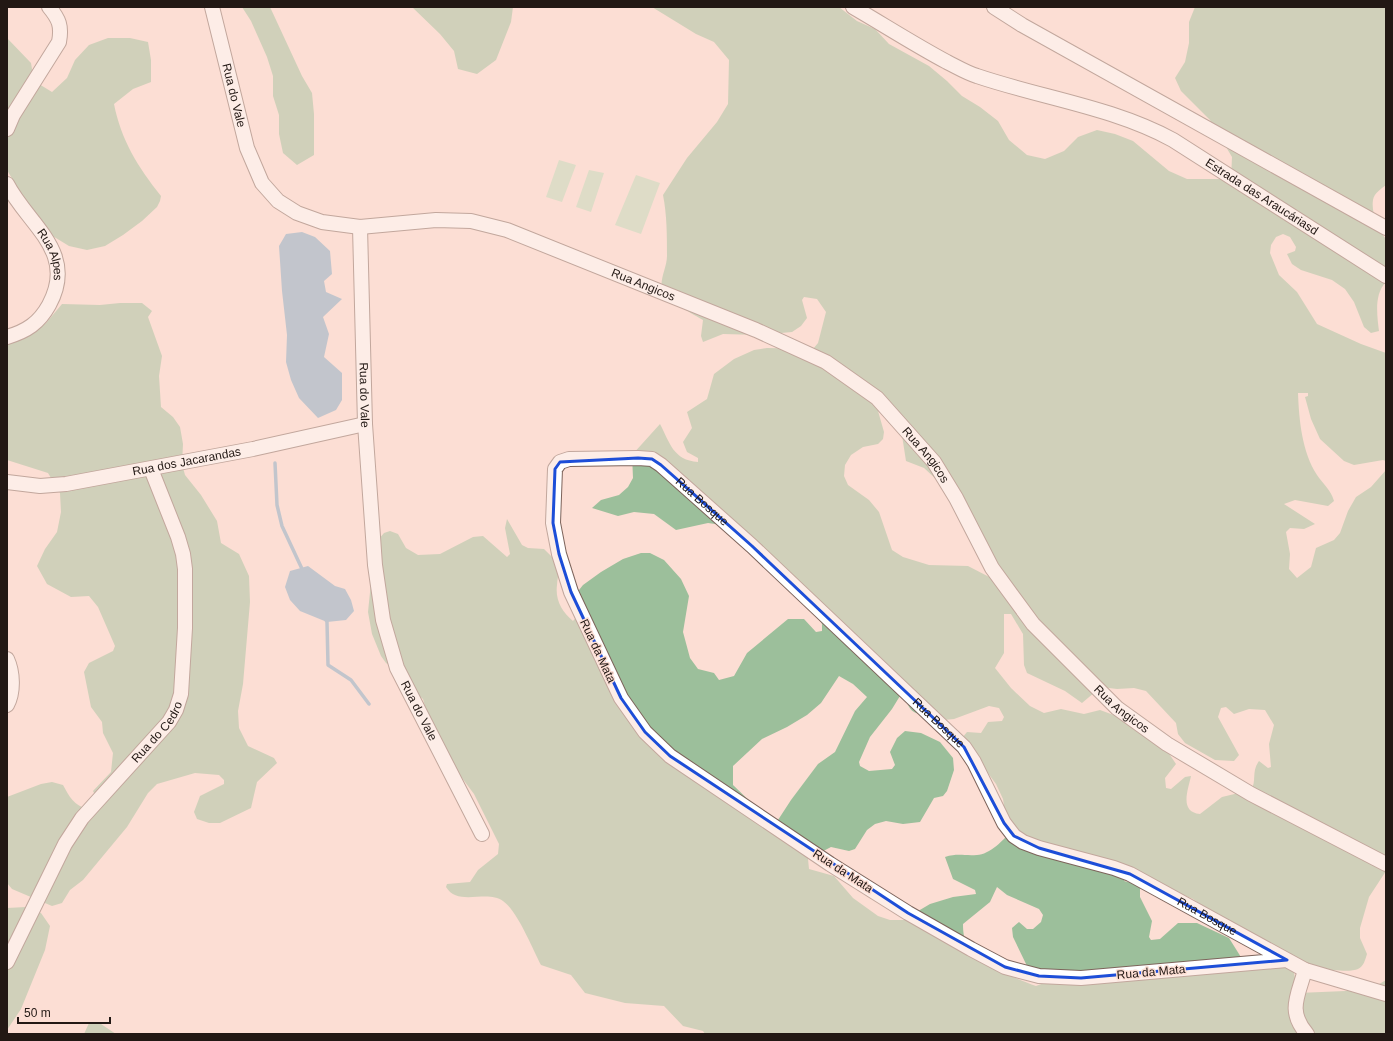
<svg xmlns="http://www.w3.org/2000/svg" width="1393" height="1041" font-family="Arial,sans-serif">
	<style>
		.green { fill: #badab9 }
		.forest { fill: #9cbf9b; fill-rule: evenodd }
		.water { fill: #7da7c4 }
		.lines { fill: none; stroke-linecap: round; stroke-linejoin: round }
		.stream { stroke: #7da7c4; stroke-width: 3.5 }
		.street-casing { stroke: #7d645b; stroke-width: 16 }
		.street { stroke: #fff; stroke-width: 14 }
		.marked { fill: none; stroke: #1d4ed8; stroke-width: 3; stroke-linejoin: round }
		.labels { text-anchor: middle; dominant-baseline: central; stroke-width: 3; stroke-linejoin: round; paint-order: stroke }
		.street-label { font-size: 12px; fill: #221814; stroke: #fcded4 }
	</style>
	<rect width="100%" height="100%" fill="#fcded4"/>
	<path class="green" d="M559,160L576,165L562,202L546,197Z
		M589,170L604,173L591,212L576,207Z
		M636,175L660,183L641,234L615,225Z"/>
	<path class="forest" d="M242,7H270L302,76L312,93L314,114V155L297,165L283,153L279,134V115L273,96V76L267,57L251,21Z
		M412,7H513L511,22L496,60L477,74L458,69L454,51L440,34Z
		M652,7H839L857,21L875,29L889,44L929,66L947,81L962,96L980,107L998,121L1009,140L1027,155L1045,159L1064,151L1078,137L1097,130L1115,134L1133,141L1169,171L1187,179H1231L1232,157L1210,120L1181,91L1175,78L1185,62L1189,43V22L1195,7H1386V185C1381,189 1374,193 1373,200C1371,212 1378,230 1386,239V282C1374,294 1377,315 1379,331L1371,333L1364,327L1354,302L1345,289L1332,280L1301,270L1292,264L1287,254L1295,251L1296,247L1290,237L1283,234L1276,237L1271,245L1270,253L1279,275L1297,292L1317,324L1361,344L1386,353V461L1383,460L1354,465L1344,461L1320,439L1311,419L1305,397L1308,396V393H1298C1299,420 1302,452 1317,475C1323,484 1331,490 1334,501L1328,506L1295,500L1284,504L1315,524L1304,529L1290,528L1286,532L1290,554L1289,569L1297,578L1311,567L1316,548L1334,540L1340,533L1348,511L1356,497L1371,487L1386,470V871L1369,897L1360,928V938L1367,954C1365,960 1364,966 1358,969C1348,974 1311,967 1299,966L1294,973L1298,993L1369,990L1386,980V1034H705L703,1031L683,1026L664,1006L625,1003L585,993L571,975L541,965C532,948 518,912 503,901C487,889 458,907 446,887L447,884L470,882L478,870L498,854L499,844L474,794L447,758L429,721L423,699L410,688L398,671L386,663L381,656L372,634L368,612L374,553L378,540L384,533L390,531L398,534L406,548L418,555L440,554L473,537L483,536L507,557L510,554L505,528L507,519L522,545L528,548L544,549C550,555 557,561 559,569C559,574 557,580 557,585C555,600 562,612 573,621L577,616L575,595L583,585L601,572L623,559L641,553H650L664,560L681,579L689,596L683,632L690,658L698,669L714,673L719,680L734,676L747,653L788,619H804L816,632L822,631V624L816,614L784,579L770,553L737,539L722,525L708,523L676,530L654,514L634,512L618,516L592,508L601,500L619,495L628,487L633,478L632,455L660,424C670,443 673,460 698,462V458L687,452L683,442L692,428L687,412L707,399L714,374L734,359L754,350L767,348L813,349L818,343L826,312L817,299L804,297L802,300L807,318L801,326L792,332L760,335L723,334L703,342L701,336L703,320C695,315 666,300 663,293C658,281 667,268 667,256C667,236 667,215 663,195L687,158L717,122L728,104L729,60L714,42L696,34ZM878,411L901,429L906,461L924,468L950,492L997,581L968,566L929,565L903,557L892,550L879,512L869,500L848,485L844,476L845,465L851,455L863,447L878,444L883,439L884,432ZM1004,614H1011L1023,634L1024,665L1027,673L1065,691L1082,703L1101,687L1117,689L1134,688L1146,691L1176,723L1178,734L1185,743L1215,760L1234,761L1239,755L1218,717L1221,708L1226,707L1234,714L1249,709L1265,710L1274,725L1269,744L1271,767L1268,768L1259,761C1251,772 1257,781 1251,790L1222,797L1200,814C1179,812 1188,790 1191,776L1185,777L1171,789L1166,788L1165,778L1176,764L1160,740L1146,727L1100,710L1084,714L1061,709L1044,713L1030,706L1011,688L995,668L1004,653ZM839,676L853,684L867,697L855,711L835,752L818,764L791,800L778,820L761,812L733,785V766L762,739L787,727L807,715L821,703ZM903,691C907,700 907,711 919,714L924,711L944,720L954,719L989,706L999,708L1004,717L1002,721L988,722L981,733L967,732L962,738L996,784L1003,799L1005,813L1012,830C1005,839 989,855 977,855C964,856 958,853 945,857L953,879L975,890L976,894L953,897L930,904L903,920H890L878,916L853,898L834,876L809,869L808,859L831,847L849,851L855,849L867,830L875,824L886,821L903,824L920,822L934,798L943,796L947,791L954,770L953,758L940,742L921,733L905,731L897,738L890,752L895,765L892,769L869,771L860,766L859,762L870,737L892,709ZM1145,874L1159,884L1193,899L1268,953L1262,966L1244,962L1229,938L1197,923H1178L1160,939L1151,940L1149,937L1152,921L1140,897V885L1124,881L1128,875L1137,876ZM997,887L1007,895L1039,909L1043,915L1041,922L1033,929H1027L1019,922L1012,928L1013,937L1027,966L1046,978L1044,983L1036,986C1017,979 980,965 969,948C964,940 963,933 963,924L990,902Z
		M7,38L31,63L34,81L52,92L67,78L75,60L89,45L108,38H130L148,42L151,60V82L133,89L114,104C121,140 138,167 161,196L160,201L157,207L142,221L123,235L105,246L87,250L69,246L51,235L36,220L7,170Z
		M120,303H142L152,311L148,317L162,356L159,376L161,407L173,417L180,427L183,444L182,464L185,475L201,495L217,521L221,543L239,554L249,576L250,602L243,684L238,711L239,728L248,746L274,758L277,763L257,782L251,808L220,823H209L197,819L194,812L200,796L224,784V780L219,775L195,773L157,784L148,793L127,827L83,880L70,890L62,903L52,906L12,889L7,883V797L41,784L52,782L63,785C69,796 74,806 88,809L97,799L93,791L111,772L113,753L103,733L102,722L91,707L84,672L89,663L113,651L115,646L98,607L89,596L71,597L47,584L37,566L45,549L57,532L61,512L60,493L48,473L7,460V343L32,334L46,323L62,304L100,305Z
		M26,907L41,913L50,926L45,950L21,1009L7,1030V908Z
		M98,1022L116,1034H84L89,1023Z"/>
	<path class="water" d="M302,232L315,237L330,251L332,274L324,281L326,292L342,299L323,317L329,334L324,357L342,373V400L336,410L318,418L299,398L291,380L286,362L287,335L282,291L279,246L286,234Z
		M308,566L335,586L345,589L351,600L354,611L346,620L327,622L300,611L290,600L285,587L290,571Z"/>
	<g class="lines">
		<path class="stream" d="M275,463L277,505L282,526L303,571
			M326,620L327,622L328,665L351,680L369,704"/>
		<defs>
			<g id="street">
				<path id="s1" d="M212,7L247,148L262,183L278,201L297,213L322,222L360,227L436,220L471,221L507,230L756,330L826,362L877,398L934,462L956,498L992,568L1033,624L1117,708L1167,744L1251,794L1386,864"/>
				<path id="s2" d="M853,7C884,25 915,45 947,62C957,67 967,73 977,76C1042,98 1112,107 1173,140L1386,276"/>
				<path d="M994,7L1022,25L1386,228"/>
				<path d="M7,129L13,115L59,42C62,26 59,19 49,7"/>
				<path id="s3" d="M7,184C28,225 78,252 49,305C39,323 27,331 7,337"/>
				<path id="s4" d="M360,227L365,424L375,565L383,620L397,668L482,834"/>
				<path id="s5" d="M7,482L40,486L66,484L253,449L365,424"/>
				<path d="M7,659C13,672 14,692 7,705"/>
				<path id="s6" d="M1287,960L1081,978L1039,976L1005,967L971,949L908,913L830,864L670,756L645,732L621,698L571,592L559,554L553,523L555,469L560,462L569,459L638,458L652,459L661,465L752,546L964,747L974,762L1004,823L1014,836L1023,842L1039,848L1114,868L1130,874L1305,970L1386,994"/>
				<path id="s7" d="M7,962L65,844L82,818L169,722L176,710L181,694L185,628V569L183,554L178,537L151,469"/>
				<path d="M1305,970C1298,996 1287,1011 1307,1034"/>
			</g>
		</defs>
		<use href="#street" class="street-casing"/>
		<use href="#street" class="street"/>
	</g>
	<path d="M0 0H1393V1041H0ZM638,458L652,459L661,465L752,546L964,747L1004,823L1014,836L1039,848L1130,874L1287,960L1081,978L1039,976L1005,967L908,913L670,756L645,732L621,698L571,592L559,554L553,523L555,469L560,462Z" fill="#fcded4" fill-opacity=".55" fill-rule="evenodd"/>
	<path class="marked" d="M638,458L652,459L661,465L752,546L964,747L1004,823L1014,836L1039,848L1130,874L1287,960L1081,978L1039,976L1005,967L908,913L670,756L645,732L621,698L571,592L559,554L553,523L555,469L560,462Z"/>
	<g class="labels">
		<g class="street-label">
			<text stroke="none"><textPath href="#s1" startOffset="91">Rua do Vale</textPath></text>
			<text stroke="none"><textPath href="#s2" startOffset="454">Estrada das Araucáriasd</textPath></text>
			<text stroke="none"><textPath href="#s3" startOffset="84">Rua Alpes</textPath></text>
			<text stroke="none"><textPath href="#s1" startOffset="590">Rua Angicos</textPath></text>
			<text stroke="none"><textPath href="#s4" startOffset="168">Rua do Vale</textPath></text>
			<text stroke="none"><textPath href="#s1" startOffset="926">Rua Angicos</textPath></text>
			<text stroke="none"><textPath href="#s5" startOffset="182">Rua dos Jacarandas</textPath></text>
			<text stroke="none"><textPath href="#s6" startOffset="1166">Rua Bosque</textPath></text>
			<text transform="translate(598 651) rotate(65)">Rua da Mata</text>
			<text stroke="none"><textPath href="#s1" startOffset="1250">Rua Angicos</textPath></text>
			<text stroke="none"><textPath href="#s4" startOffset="492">Rua do Vale</textPath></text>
			<text stroke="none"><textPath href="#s6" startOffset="1490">Rua Bosque</textPath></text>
			<text stroke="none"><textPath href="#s7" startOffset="277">Rua do Cedro</textPath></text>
			<text transform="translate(843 871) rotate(33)">Rua da Mata</text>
			<text stroke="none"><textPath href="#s6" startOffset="1838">Rua Bosque</textPath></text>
			<text transform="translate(1151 972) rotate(-5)">Rua da Mata</text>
		</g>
	</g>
	<rect width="1393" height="1041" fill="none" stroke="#221814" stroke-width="16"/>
	<path d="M18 1017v6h92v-6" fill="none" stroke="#221814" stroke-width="2"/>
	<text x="24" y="1017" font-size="12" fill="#221814" stroke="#fcded4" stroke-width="3" paint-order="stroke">50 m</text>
</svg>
